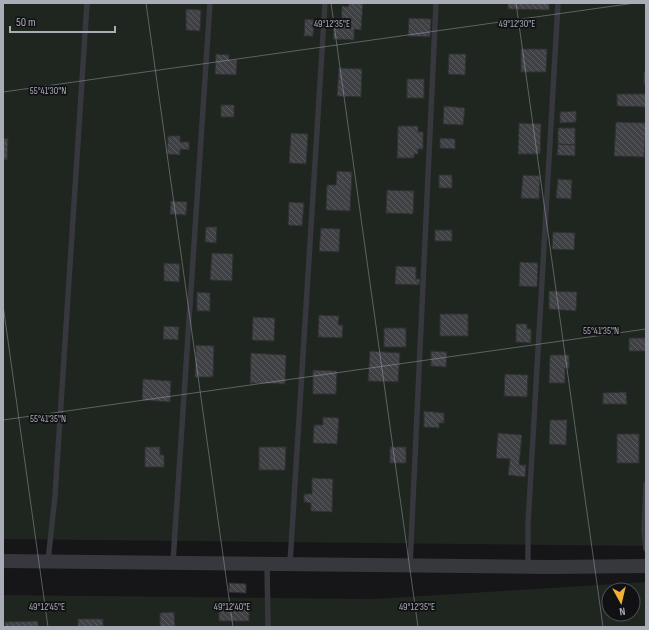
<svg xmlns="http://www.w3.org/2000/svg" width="649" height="630" font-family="'Sofia Sans Condensed',sans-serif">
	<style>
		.green { fill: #1e261f; fill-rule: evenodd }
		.building { fill: url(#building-back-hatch); stroke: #303034 }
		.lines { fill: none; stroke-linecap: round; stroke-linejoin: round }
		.service { stroke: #37383d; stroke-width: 5.5 }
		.tertiary { stroke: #37383d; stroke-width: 14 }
		.ticks { fill: none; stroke: #a8adb8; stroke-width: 1; stroke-opacity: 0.45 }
		.ticks-label { font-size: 10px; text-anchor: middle; fill: #a8adb8; stroke: #111113; stroke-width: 3.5; stroke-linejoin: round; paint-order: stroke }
	</style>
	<defs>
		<pattern id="building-back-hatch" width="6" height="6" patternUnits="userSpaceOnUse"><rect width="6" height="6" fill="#404145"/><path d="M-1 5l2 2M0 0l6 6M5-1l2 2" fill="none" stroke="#595a5e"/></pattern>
	</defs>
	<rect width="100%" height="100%" fill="#161618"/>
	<path class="green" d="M3,3H646V546L3,539Z
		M646,582V627H3V595L374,599ZM609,590H633V614H609Z"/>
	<path class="building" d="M349,3H363L361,30L354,29V40L333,39L334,25H341L342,6L348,7Z
		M508,3H549V10L508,9Z
		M186,9L201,10L200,31L186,30Z
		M409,18L431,19L430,37L408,36Z
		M305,19L314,20L313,36H304Z
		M521,49H547L546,72H521Z
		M216,54L229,55V60H237L236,75L215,74Z
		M449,54H466L465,75L448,74Z
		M339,68L362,69L361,97L337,96Z
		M644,72H646V84H644Z
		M407,79H424V98H407Z
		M617,94H646V107L617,106Z
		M221,105H234V117H221Z
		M444,106L465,108L463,125L443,124Z
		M576,111V122L560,123V112Z
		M616,122L646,123L644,157L614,156Z
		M519,123L541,124L540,154H518Z
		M398,126H418V132H423V149H418V154H414V158H397Z
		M558,128H575V145L558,144Z
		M291,133L308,134L306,164L289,163Z
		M168,136H180V142H189V150L180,149V155L167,154Z
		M3,138L8,139L7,160L3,159Z
		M440,138L455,139V149L440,148Z
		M558,144L575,145V156L557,155Z
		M337,171L352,172L350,211L326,210L327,185H336Z
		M439,175H452V188H439Z
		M523,175L540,176L539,199L521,198Z
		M558,179L572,180L571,199L556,198Z
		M387,190L414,191L413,214L386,213Z
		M171,201L187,202L186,215L170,214Z
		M289,202L304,203L302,226L288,225Z
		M206,227H217L216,243L205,242Z
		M321,228L340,229L339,252L319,251Z
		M435,230H452V241H435Z
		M553,232L575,233L574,250L552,249Z
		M212,253L233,254L232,281L210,280Z
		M520,262L538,263L537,287L519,286Z
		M164,263L180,264L179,282L164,281Z
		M396,266L416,267V279H420L419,285L395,284Z
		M549,291L577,292L576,311L549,309Z
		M197,292L210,293V311H197Z
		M440,314H468V336H440Z
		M319,315L339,316L338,325H343L342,338L318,337Z
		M253,317L275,318L274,341L252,340Z
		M516,324H527V329H531V343L516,342Z
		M164,326L179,327L178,340L163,339Z
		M384,328H406V347H384Z
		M629,338H646V351H629Z
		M196,345L214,346L213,377H195Z
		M370,351L400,353L398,382L368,381Z
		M431,351L447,352L446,367L431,366Z
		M251,353L286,355L285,384L250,383Z
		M550,355H569V368H565V383H549Z
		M313,370L337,371L336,394H313Z
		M505,374L528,375L527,397L504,396Z
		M143,379L171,381L170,402L142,400Z
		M626,392L627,404H603V393Z
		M424,411L444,413V423H439V428L424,427Z
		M323,417L339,418L337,444L313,443L314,425H323Z
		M550,420H567L566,445L549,444Z
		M498,433L522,435L519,465H526L525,477L508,475L510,459L496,458Z
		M617,434H639V463H617Z
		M145,447H160V455H164V467H145Z
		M259,447H286L285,470H259Z
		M390,447H406V463H390Z
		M312,478L333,479L332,512L311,511V503L304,502V494H312Z
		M229,583L246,584V593L229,592Z
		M219,606L249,607V621H219Z
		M174,612L175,627H160V613Z
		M78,619H103V627H78Z
		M38,621V627H5V622Z"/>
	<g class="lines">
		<path class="service" d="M646,484L644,530L646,549
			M48,561L55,496L87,3
			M173,562L210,3
			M267,563L268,627
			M290,563L325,3
			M410,565L436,3
			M528,567V524L558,3"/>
		<path class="tertiary" d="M3,561L548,567L646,566"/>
	</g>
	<path class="ticks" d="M146,3L233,627M331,3L418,627M516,3L603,627M3,92L635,3M3,305L48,627M3,420L646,329"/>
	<g class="ticks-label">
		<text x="332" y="27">49°12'35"E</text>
		<text x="517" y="27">49°12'30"E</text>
		<text x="48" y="94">55°41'30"N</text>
		<text x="601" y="334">55°41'35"N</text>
		<text x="48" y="422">55°41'35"N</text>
		<text x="47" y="610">49°12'45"E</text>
		<text x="232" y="610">49°12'40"E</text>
		<text x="417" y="610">49°12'35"E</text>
	</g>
	<rect width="649" height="630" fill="none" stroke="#a8adb8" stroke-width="8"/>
	<g transform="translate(621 602) rotate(172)"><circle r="19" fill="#111113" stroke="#4d4f55"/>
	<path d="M0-3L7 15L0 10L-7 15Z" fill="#f2b134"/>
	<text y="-6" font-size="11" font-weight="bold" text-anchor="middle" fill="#a8adb8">N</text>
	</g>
	<path d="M10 26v6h105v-6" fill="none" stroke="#a8adb8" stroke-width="2"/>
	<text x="16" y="26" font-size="12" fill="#a8adb8" stroke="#111113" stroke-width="3" paint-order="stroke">50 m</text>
</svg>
